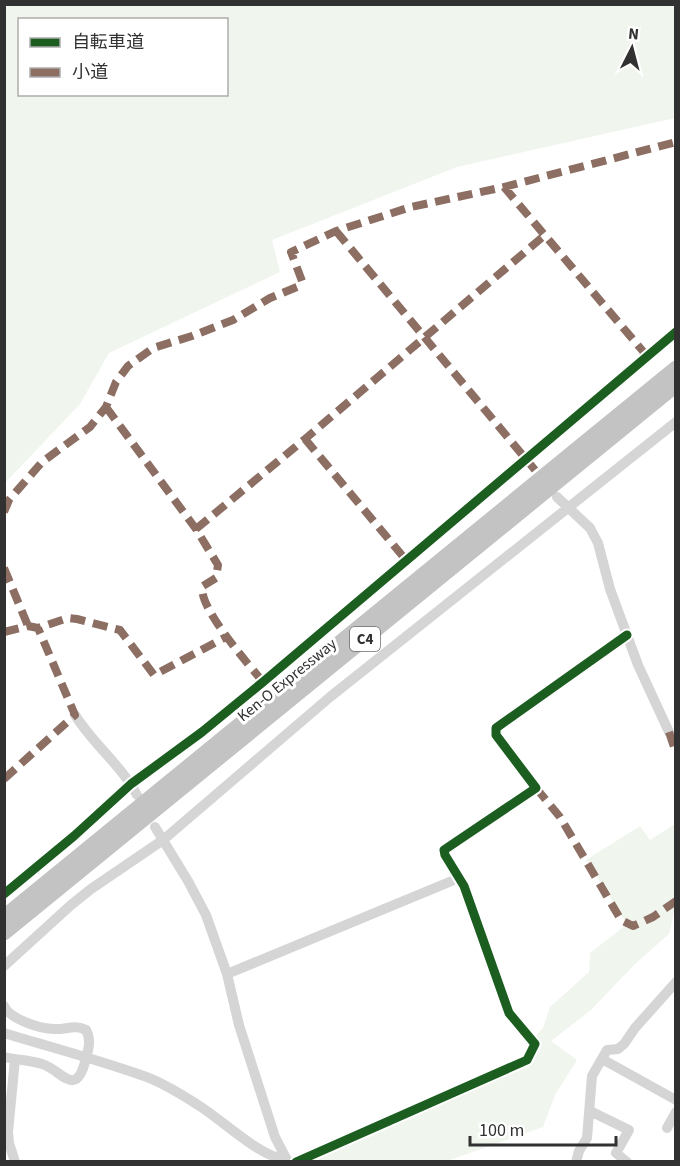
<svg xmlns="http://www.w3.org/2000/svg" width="680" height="1166" font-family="'Source Sans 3','Noto Sans JP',sans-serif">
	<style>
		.green { fill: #f0f5ee; fill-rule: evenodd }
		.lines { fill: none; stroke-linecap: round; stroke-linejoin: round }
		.minor { stroke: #d5d5d5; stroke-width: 10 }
		.highway { stroke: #c3c3c3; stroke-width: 15 }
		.quiet { stroke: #8d6e63; stroke-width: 8; stroke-dasharray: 15 8; stroke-linecap: butt }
		.cycleway-casing { stroke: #fff; stroke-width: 13 }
		.cycleway { stroke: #1b5e20; stroke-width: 9 }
		.labels { text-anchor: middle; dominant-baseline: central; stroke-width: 6; stroke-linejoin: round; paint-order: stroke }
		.shield { fill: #fff; stroke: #6f6f6f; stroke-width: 1.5 }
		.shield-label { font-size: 15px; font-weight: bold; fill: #313131 }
		.street-label { font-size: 16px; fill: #313131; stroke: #fff }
	</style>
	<rect width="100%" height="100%" fill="#fff"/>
	<path class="green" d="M5,4L675,5V118L457,167L272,240L280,272L109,353L80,404L5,483ZM20,20H226V94H20Z
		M675,824V908L669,934L635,964L591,1010L551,1041L577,1060L555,1095L543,1127L447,1161L309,1162L529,1056V1043L543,1028L550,1007L589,972L590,953L627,924L586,860L640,826L650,840Z"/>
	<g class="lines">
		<path class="minor" d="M557,497L590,528L598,543L610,589L638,665L669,732
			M75,715C93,744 121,765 137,795
			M155,827L188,881L206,915L227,974L239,1025L275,1137L288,1162
			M4,894L74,836L131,784L202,732L263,682L676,332
			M4,966L71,905L91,889L163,840L330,697L676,422
			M227,974L459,878
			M4,1006C10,1019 40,1029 54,1029C65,1030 75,1024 86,1030C91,1039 89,1048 86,1058C76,1101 61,1069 42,1064C30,1060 17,1060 4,1057
			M4,1033C50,1047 96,1059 141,1075C160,1081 181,1094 198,1105C220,1118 264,1161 287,1159
			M602,1059L676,1100
			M590,1111L629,1130L616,1153L627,1162
			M667,1128L676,1112
			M15,1162L9,1143L8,1132L15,1059
			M296,1162L527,1060L535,1044L509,1013L464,886L445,855L444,850L536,788L496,735V728L627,635
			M576,1162L579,1151L587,1138L592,1076L607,1050L618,1049L624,1044L635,1028L676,982"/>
		<path class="highway" d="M4,917L676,368
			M4,933L676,385"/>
		<path class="quiet" d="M504,187L647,356
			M336,231L535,470
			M106,407L196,529L218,565L216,578L203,586C196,605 250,666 263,682
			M305,439L406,560
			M4,512L9,500L42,462L90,427L106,407L116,382L128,366L153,348L192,336L233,320L270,298L297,287L302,281L291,252L336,231L411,207L504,187L676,142
			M196,529L305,439L545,235
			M4,568L28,626
			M4,632L28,626L38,628L68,618L77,619L120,630L154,675L226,637
			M669,732L676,753
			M4,779L75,715L38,628
			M536,788L560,817L621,920L633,926L653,917L676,901"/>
		<defs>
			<path id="cycleway" d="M4,894L74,836L131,784L202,732L263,682L676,332
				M296,1162L527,1060L535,1044L509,1013L464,886L445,855L444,850L536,788L496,735V728L627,635"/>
		</defs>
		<use href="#cycleway" class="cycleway-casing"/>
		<use href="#cycleway" class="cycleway"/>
	</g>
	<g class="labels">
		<rect class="shield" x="350" y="627" width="30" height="24" rx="4.5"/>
		<g class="shield-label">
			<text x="365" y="639">C4</text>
		</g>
		<g class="street-label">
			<text transform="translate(287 680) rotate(-39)">Ken-O Expressway</text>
		</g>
	</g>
	<rect width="680" height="1166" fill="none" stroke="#313131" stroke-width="12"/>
	<rect x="18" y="18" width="210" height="78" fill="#ffffff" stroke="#adadad" stroke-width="1.5"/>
	<rect x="30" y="38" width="30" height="9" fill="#1b5e20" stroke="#adadad" stroke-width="1.5"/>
	<text x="72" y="48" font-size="18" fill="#313131">自転車道</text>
	<rect x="30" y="68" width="30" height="9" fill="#8d6e63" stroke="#adadad" stroke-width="1.5"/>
	<text x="72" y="78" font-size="18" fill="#313131">小道</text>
	<g transform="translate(632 48) rotate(6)" stroke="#ffffff" stroke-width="4.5" paint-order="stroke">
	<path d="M0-4.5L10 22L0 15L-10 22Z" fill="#313131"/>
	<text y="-9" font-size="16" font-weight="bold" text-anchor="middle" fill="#313131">N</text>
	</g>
	<path d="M470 1136v9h146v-9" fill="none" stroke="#313131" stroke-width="3"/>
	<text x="479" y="1136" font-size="18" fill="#313131" stroke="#ffffff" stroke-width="4.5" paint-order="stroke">100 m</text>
</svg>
